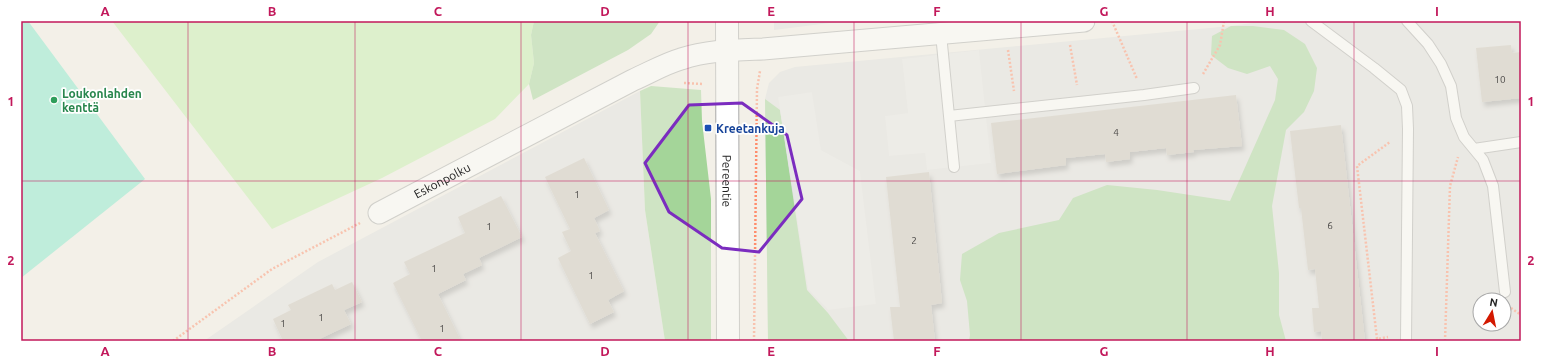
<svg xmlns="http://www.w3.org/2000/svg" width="1542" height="362" font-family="Ubuntu,sans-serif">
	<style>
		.residential { fill: #e0dfdf; fill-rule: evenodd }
		.grass { fill: #c4f0aa }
		.forest { fill: #a4d599 }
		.pitch { fill: #80e8cc }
		.parking { fill: #e6e6e6 }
		.building { fill: #cbc4ba; filter: url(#shadow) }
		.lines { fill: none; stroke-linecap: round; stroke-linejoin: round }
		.service-casing { stroke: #a9a9a9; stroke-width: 12 }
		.minor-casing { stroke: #a9a9a9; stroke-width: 23 }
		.tertiary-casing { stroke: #a9a9a9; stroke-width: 24 }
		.path { stroke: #ff8d6c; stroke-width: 2.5; stroke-dasharray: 2 2; stroke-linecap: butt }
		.service { stroke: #fff; stroke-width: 10 }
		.minor { stroke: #fff; stroke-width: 21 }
		.tertiary { stroke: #fff; stroke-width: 22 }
		.marked { fill: none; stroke: #7b2cbf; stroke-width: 3; stroke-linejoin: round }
		.grid { fill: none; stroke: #c2185b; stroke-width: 1; stroke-opacity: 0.55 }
		.leisure-dot { fill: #2e9e5b; stroke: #fff; stroke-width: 1.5 }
		.transit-dot { fill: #1a4fb4; stroke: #fff; stroke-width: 1.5 }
		.labels { text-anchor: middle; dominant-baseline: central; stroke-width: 3.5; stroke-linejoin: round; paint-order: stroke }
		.number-label { font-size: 10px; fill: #4c4a48 }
		.leisure-label { font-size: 12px; font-weight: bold; fill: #27864d; stroke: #fff; text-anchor: start }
		.transit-label { font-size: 12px; font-weight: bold; fill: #164399; stroke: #fff; text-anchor: start }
		.street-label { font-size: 12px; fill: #222; stroke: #fff }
		.neatline { fill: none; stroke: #c2185b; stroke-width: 1.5 }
		.grid-label { font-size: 13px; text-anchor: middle; font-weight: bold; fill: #c2185b }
	</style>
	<defs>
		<filter id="shadow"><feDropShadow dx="2.5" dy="4.5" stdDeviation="2" flood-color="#0004"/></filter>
	</defs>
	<rect width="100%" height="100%" fill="#f3f0e8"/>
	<path class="residential" d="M774,21H845L774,30Z
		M1267,21H1521V341H768L765,99L769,83L780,72L795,67L1231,26ZM1480,300H1504V324H1480Z
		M640,91L645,210L665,341H204L318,262Z"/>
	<path class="grass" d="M112,21H534L531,35L534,63L529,84L495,119L382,178L272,229Z"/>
	<path class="forest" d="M534,21H660L651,34L628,50L533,100L529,84L534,63L531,35Z
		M1231,26H1253L1284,30L1305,44L1317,68L1314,91L1304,112L1286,130L1272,206L1279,273V315L1286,341H969L970,335L967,301L960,280L962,254L999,233L1059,220L1073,198L1107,185L1157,190L1230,201L1275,100L1278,79L1270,66L1247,74L1228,68L1211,55L1212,36Z
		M651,86L701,90L702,121L711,199V341H665L645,210L640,91Z
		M765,99L780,110L807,290L828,313L849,341H768Z"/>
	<path class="pitch" d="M21,21H28L145,179L21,278Z"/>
	<path class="parking" d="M979,50L991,163L927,170L925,153L889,156L885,116L908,113L902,59Z
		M812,92L821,150L860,171L876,304L828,310L808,289L778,97Z"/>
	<path class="building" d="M1511,45L1512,53L1521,52V98L1482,102L1476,48Z
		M1236,95L1242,146L1193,150L1194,152L1167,155L1166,148L1130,152V159L1106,162L1105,154L1066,158V165L997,174L991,123Z
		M1341,125L1365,341H1322L1321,331L1314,332L1312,308H1319L1315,269L1308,270L1301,208H1299L1290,131Z
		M584,158L609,210L594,218L600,231L595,233L624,291L608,300L614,312L590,324L558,258L571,251L562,232L570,229L545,177Z
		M929,172L942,303L931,305L935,341H894L890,307H900L886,177Z
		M501,196L522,237L479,258L482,265L463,274L466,280L438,294L461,341H422L393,283L410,274L404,262L465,233L458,217Z
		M352,282L362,302L344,310L351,324L315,341H283L273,319L291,310L288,305L332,284L335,290Z"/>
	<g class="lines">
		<defs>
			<path id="service" d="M1311,21L1374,68L1401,90L1407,106L1408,129L1406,341
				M1407,21L1428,44L1441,64L1451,86L1456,118L1464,137L1483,160L1493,186L1505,292
				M941,34L954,167
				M949,116L1144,95L1194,88
				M1474,149L1521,142"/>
			<g id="minor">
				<path id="s1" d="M379,213L633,80C649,73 664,64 681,59C708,50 736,50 763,49L1084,21"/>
			</g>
			<g id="tertiary">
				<path id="s2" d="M727,21L728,341"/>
			</g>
		</defs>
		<use href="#service" class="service-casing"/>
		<use href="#minor" class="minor-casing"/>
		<use href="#tertiary" class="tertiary-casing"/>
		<path class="path" d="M1112,21L1137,79
			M1070,45L1077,85
			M1008,50L1014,91
			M1203,74L1220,45L1224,21
			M684,83L703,84
			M1511,308L1521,315
			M1377,339L1357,166L1390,142
			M173,341L272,269L360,223
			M754,341L757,89L760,71
			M1377,341V339L1388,337
			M1445,341L1450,186L1458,157"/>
		<use href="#service" class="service"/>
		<use href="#minor" class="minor"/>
		<use href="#tertiary" class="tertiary"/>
	</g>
	<path d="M0 0H1542V362H0ZM742,103L787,135L802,199L759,252L722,248L669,212L645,163L689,105Z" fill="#f3f0e8" fill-opacity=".55" fill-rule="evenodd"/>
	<path class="marked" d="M742,103L787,135L802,199L759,252L722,248L669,212L645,163L689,105Z"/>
	<path class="grid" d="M188,21V341M355,21V341M521,21V341M688,21V341M854,21V341M1021,21V341M1187,21V341M1354,21V341M21,181H1521"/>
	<circle class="leisure-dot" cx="54" cy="100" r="4"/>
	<rect class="transit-dot" x="704" y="124" width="8" height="8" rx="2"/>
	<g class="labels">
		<g class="number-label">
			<text x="1500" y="79">10</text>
			<text x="1116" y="132">4</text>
			<text x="577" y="194">1</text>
			<text x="1330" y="225">6</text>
			<text x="489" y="226">1</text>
			<text x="914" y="240">2</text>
			<text x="434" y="268">1</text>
			<text x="591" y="275">1</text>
			<text x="321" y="317">1</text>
			<text x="283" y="323">1</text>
			<text x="442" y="328">1</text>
		</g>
		<g class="leisure-label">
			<text x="62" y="93">Loukonlahden<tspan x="62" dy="14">kenttä</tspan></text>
		</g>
		<g class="transit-label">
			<text x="716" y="128">Kreetankuja</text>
		</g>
		<g class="street-label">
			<text stroke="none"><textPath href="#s1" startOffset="71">Eskonpolku</textPath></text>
			<text stroke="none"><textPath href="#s2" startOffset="160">Pereentie</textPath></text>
		</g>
	</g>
	<rect width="1542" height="362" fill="none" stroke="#ffffff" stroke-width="44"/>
	<g transform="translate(1492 312) rotate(10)"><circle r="19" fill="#ffffff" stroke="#a7a7a7"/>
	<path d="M0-3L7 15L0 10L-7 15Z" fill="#d31900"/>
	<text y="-6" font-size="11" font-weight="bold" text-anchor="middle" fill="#222222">N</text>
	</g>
	<rect x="22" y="22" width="1498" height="318" class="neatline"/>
	<g class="grid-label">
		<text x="105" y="16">A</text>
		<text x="272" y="16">B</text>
		<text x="438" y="16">C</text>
		<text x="605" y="16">D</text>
		<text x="771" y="16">E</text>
		<text x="937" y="16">F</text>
		<text x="1104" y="16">G</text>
		<text x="1270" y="16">H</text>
		<text x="1437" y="16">I</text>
		<text x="11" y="106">1</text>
		<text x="1531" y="106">1</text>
		<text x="11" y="265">2</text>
		<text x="1531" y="265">2</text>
		<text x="105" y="356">A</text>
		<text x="272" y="356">B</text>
		<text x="438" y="356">C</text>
		<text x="605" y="356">D</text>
		<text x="771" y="356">E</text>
		<text x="937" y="356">F</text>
		<text x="1104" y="356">G</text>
		<text x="1270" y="356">H</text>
		<text x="1437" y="356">I</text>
	</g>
</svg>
